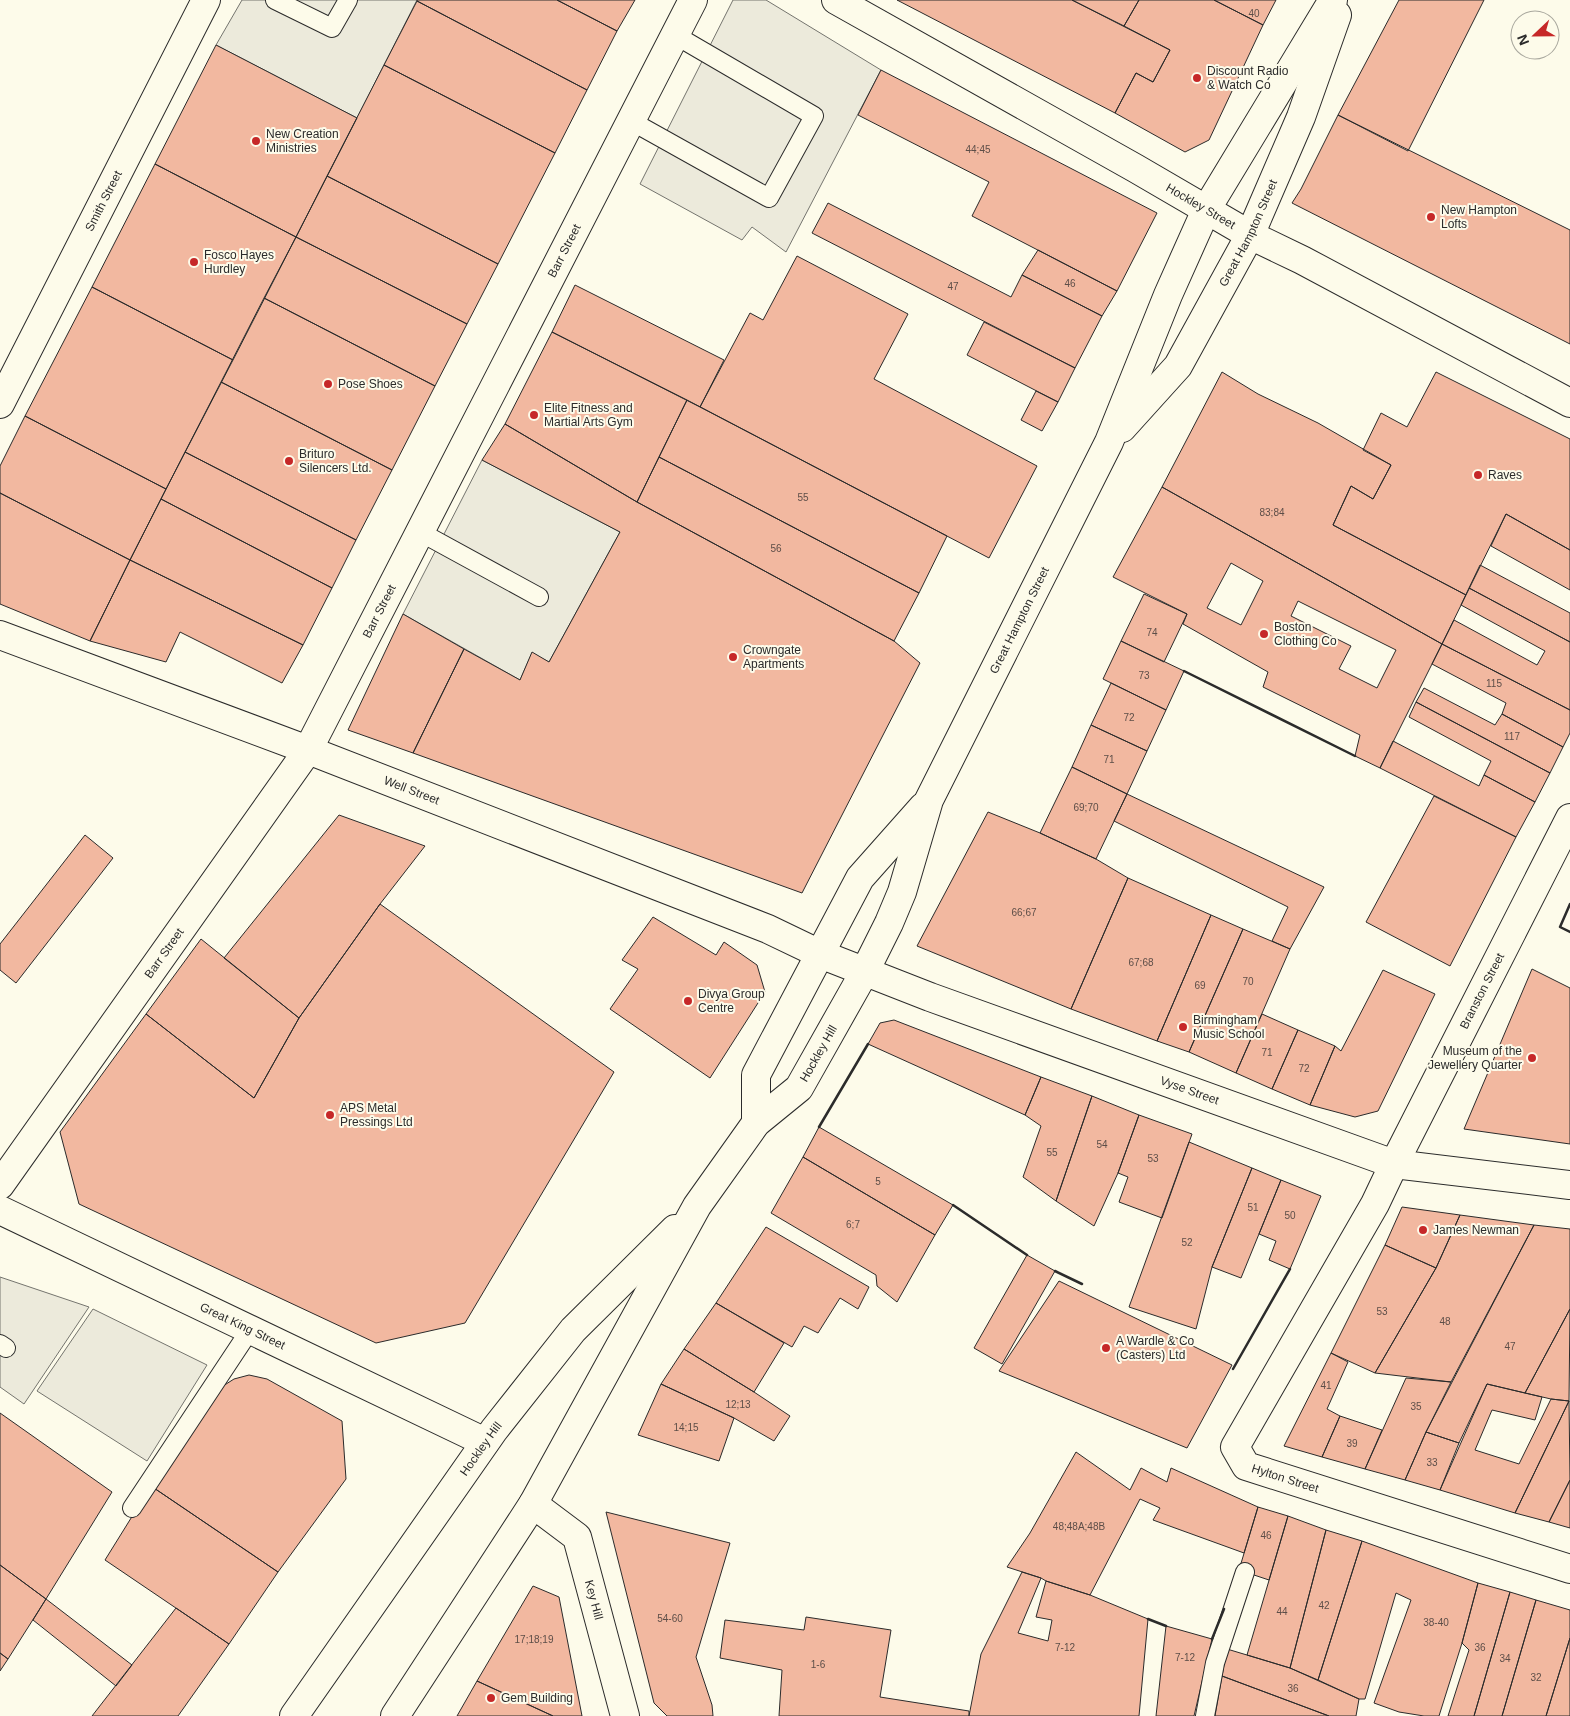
<svg xmlns="http://www.w3.org/2000/svg" width="1570" height="1716" font-family="Helvetica,sans-serif">
	<style>
		.parking { fill: #eceadb; stroke: #74746e }
		.building { fill: #f2b8a0; stroke: #2b2b2b; fill-rule: evenodd }
		.lines { fill: none; stroke-linecap: round; stroke-linejoin: round }
		.service-casing { stroke: #2b2b2b; stroke-width: 20 }
		.minor-casing { stroke: #2b2b2b; stroke-width: 30 }
		.tertiary-casing { stroke: #2b2b2b; stroke-width: 30 }
		.secondary-casing { stroke: #2b2b2b; stroke-width: 30 }
		.service { stroke: #fdfbea; stroke-width: 18 }
		.minor { stroke: #fdfbea; stroke-width: 28 }
		.tertiary { stroke: #fdfbea; stroke-width: 28 }
		.secondary { stroke: #fdfbea; stroke-width: 28 }
		.wall { stroke: #2b2b2b; stroke-width: 2.5 }
		.poi-dot { fill: #c62828; stroke: #fdfbea; stroke-width: 2 }
		.labels { text-anchor: middle; dominant-baseline: central; stroke-width: 4; stroke-linejoin: round; paint-order: stroke }
		.number-label { font-size: 10px; fill: #5d4e48 }
		.poi-label { font-size: 12px; fill: #2b2b2b; stroke: #fdfbea; text-anchor: start }
		.street-label { font-size: 12px; fill: #2b2b2b; stroke: #fdfbea }
	</style>
	<rect width="100%" height="100%" fill="#fdfbea"/>
	<path class="parking" d="M242,0H417L357,118L216,45Z
		M733,0H766L881,70L786,252L752,227L742,240L640,184Z
		M482,460L620,532L549,662L532,653L520,680L403,614Z
		M0,1277L89,1307L24,1404L0,1387Z
		M93,1309L207,1365L147,1461L37,1391Z"/>
	<path class="building" d="M417,0H557L617,31L587,90L417,1Z
		M557,0H635L617,31Z
		M897,0H1072L1170,50L1153,82L1136,73L1115,113Z
		M1072,0H1139L1124,26Z
		M1139,0H1214L1263,25L1209,140L1185,152L1115,113L1136,73L1153,82L1170,50L1124,26Z
		M1214,0H1276L1263,25Z
		M1399,0H1484L1408,151L1338,115Z
		M417,1L587,90L555,153L384,65Z
		M216,45L357,118L296,237L155,164Z
		M384,65L555,153L498,264L327,176Z
		M881,70L1157,213L1117,291L972,216L989,182L858,115Z
		M1338,115L1570,230V344L1292,203L1301,189Z
		M155,164L296,237L233,360L92,287Z
		M327,176L498,264L467,324L296,237Z
		M828,203L1011,297L1022,275L1102,316L1075,368L812,233Z
		M296,237L467,324L435,386L264,298Z
		M1038,250L1117,291L1102,316L1022,275Z
		M797,256L908,314L874,379L1037,466L989,558L700,407L750,313L763,320Z
		M575,285L724,360L700,407L552,332Z
		M92,287L233,360L166,489L25,416Z
		M264,298L435,386L392,470L221,382Z
		M984,322L1075,368L1058,402L967,355Z
		M552,332L687,400L637,502L505,424Z
		M1222,372L1258,394L1318,423L1391,465L1373,499L1351,486L1333,525L1466,595L1442,644L1162,487Z
		M1436,372L1570,439V550L1506,514L1466,595L1333,525L1351,486L1373,499L1391,465L1363,450L1381,413L1407,427Z
		M221,382L392,470L356,540L185,452Z
		M1036,391L1058,402L1042,431L1021,420Z
		M687,400L947,536L919,593L659,457Z
		M25,416L166,489L130,560L0,493V466Z
		M505,424L637,502L894,641L920,663L802,893L413,753L464,649L520,680L532,652L549,662L620,532L482,460Z
		M185,452L356,540L332,588L161,499Z
		M659,457L919,593L894,641L637,502Z
		M1162,487L1442,644L1380,768L1355,756L1360,735L1263,687L1268,672L1183,624L1187,614L1113,577ZM1231,563L1263,581L1241,625L1207,608ZM1298,601L1396,650L1377,688L1339,669L1351,646L1291,616Z
		M0,493L130,560L90,641L0,604Z
		M161,499L332,588L303,645L130,560Z
		M1506,514L1570,550V590L1491,546Z
		M130,560L303,645L282,683L180,632L166,662L90,641Z
		M1480,565L1570,613V642L1469,588Z
		M1469,588L1570,642V710L1442,644L1454,620L1537,665L1545,651L1461,605Z
		M1144,594L1187,614L1164,662L1121,641Z
		M403,614L464,649L413,753L348,730Z
		M1121,641L1184,671L1166,710L1103,679Z
		M1442,644L1570,710V733L1563,747L1502,714L1506,703L1432,664Z
		M1111,683L1166,710L1147,751L1091,725Z
		M1424,688L1495,725L1502,714L1563,747L1550,773L1416,702Z
		M1416,702L1550,773L1535,802L1484,775L1491,761L1409,717Z
		M1091,725L1147,751L1127,794L1072,767Z
		M1393,741L1479,786L1484,775L1535,802L1516,837L1380,768Z
		M1072,767L1127,794L1096,859L1040,833Z
		M1127,794L1324,887L1290,949L1272,941L1288,907L1114,821Z
		M1434,796L1516,837L1450,966L1366,922Z
		M988,812L1040,833L1096,859L1128,878L1071,1009L917,946Z
		M339,815L425,846L380,904L299,1018L224,958Z
		M85,835L113,858L16,983L0,970V944Z
		M1128,878L1211,915L1157,1041L1071,1009Z
		M380,904L614,1072L465,1323L376,1343L79,1204L60,1132L146,1014L254,1098L299,1018Z
		M1211,915L1243,929L1189,1052L1157,1041Z
		M653,917L716,955L724,942L757,965L765,992L710,1078L610,1009L638,969L622,960Z
		M1243,929L1290,949L1236,1073L1189,1052Z
		M201,939L299,1018L254,1098L146,1014Z
		M1532,969L1570,988V1144L1464,1129Z
		M1383,970L1435,994L1378,1111L1355,1117L1310,1105L1335,1046L1341,1051Z
		M1262,1014L1298,1030L1272,1089L1236,1073Z
		M894,1020L1041,1077L1025,1115L868,1044L880,1023Z
		M1298,1030L1335,1046L1310,1105L1272,1089Z
		M1041,1077L1092,1096L1056,1201L1023,1177L1041,1126L1025,1115Z
		M1092,1096L1139,1115L1118,1173L1094,1226L1056,1201Z
		M1139,1115L1192,1134L1162,1218L1119,1202L1128,1177L1118,1173Z
		M819,1127L953,1205L935,1235L803,1157Z
		M1189,1142L1252,1168L1212,1267L1196,1329L1129,1307Z
		M803,1157L935,1235L897,1302L877,1286L876,1275L771,1213Z
		M1252,1168L1281,1180L1241,1278L1212,1267Z
		M1281,1180L1321,1196L1290,1269L1269,1260L1276,1241L1259,1234Z
		M1402,1207L1460,1215L1436,1268L1385,1245Z
		M1460,1215L1534,1225L1451,1382L1375,1373L1436,1268Z
		M1534,1225L1570,1229V1309L1525,1393L1487,1384L1459,1443L1426,1432Z
		M766,1227L869,1287L858,1309L840,1298L818,1333L804,1326L792,1347L716,1303Z
		M1385,1245L1436,1268L1375,1373L1331,1353Z
		M1027,1255L1055,1271L1002,1364L974,1348Z
		M1059,1281L1232,1365L1187,1448L999,1371Z
		M716,1303L784,1343L754,1392L684,1349Z
		M1570,1309L1569,1401L1551,1399L1525,1393Z
		M684,1349L754,1392L790,1416L774,1441L734,1418L661,1384Z
		M1331,1353L1348,1362L1327,1409L1340,1416L1322,1457L1284,1446Z
		M249,1375L267,1379L342,1421L346,1479L278,1572L151,1486L212,1393L234,1379Z
		M1406,1378L1451,1382L1426,1432L1405,1480L1365,1469Z
		M661,1384L734,1418L719,1461L638,1435Z
		M1487,1384L1542,1397L1535,1420L1492,1410L1475,1450L1519,1464L1551,1399L1569,1401L1515,1513L1440,1490Z
		M1569,1401L1570,1480L1549,1522L1515,1513Z
		M0,1413L112,1492L46,1599L0,1565Z
		M1340,1416L1382,1430L1365,1469L1322,1457Z
		M1426,1432L1459,1443L1440,1490L1405,1480Z
		M1076,1452L1130,1490L1141,1468L1167,1482L1171,1468L1258,1507L1244,1553L1153,1520L1160,1508L1140,1499L1090,1595L1046,1581L1041,1578L1007,1567L1030,1533Z
		M1570,1480V1528L1549,1522Z
		M151,1486L278,1572L229,1644L105,1560Z
		M1258,1507L1288,1516L1269,1580L1239,1570Z
		M606,1512L730,1543L696,1657L712,1705L713,1716H667L654,1703Z
		M1288,1516L1326,1530L1290,1668L1247,1655Z
		M1326,1530L1362,1541L1318,1680L1290,1668Z
		M1362,1541L1478,1583L1462,1643L1439,1716H1424L1399,1712L1374,1703L1411,1600L1396,1593L1365,1699H1359L1318,1680Z
		M0,1565L46,1599L8,1659L0,1653Z
		M1022,1572L1041,1578L1018,1633L1048,1641L1052,1620L1036,1617L1046,1581L1090,1595L1148,1619L1139,1716H969L981,1654Z
		M1478,1583L1510,1592L1474,1716H1448L1469,1650L1462,1643Z
		M533,1586L559,1597L582,1716H553L477,1681Z
		M1510,1592L1536,1600L1502,1716H1474Z
		M46,1599L132,1665L116,1686L33,1620Z
		M1536,1600L1570,1610V1638L1546,1716H1502Z
		M176,1608L229,1644L178,1716H92Z
		M806,1617L891,1630L880,1697L969,1711V1716H779L782,1670L720,1658L725,1620L804,1630Z
		M1166,1626L1212,1639L1194,1716H1156Z
		M1570,1638V1716H1546Z
		M1227,1649L1290,1668L1359,1699L1356,1716H1329L1222,1676Z
		M0,1653L8,1659L0,1671Z
		M1222,1676L1329,1716H1215Z
		M477,1681L553,1716H457Z"/>
	<g class="lines">
		<defs>
			<path id="service" d="M275,0L332,28L348,0
				M631,121L769,198L814,116L675,35
				M420,532L539,597
				M0,1344L6,1348
				M132,1508L250,1330
				M1205,1716L1215,1663L1245,1572"/>
			<g id="minor">
				<path id="s1" d="M836,0L1135,168L1250,235L1302,260L1570,403"/>
				<path id="s2" d="M0,404L206,0"/>
				<path id="s3" d="M0,635L308,750L768,929L820,954"/>
				<path id="s4" d="M1570,818L1394,1164L1375,1204L1235,1447L1246,1466L1570,1569"/>
				<path id="s5" d="M0,1185L308,750L693,0"/>
				<path id="s6" d="M0,1210L485,1442"/>
				<path id="s7" d="M533,1504L577,1537L625,1716"/>
			</g>
			<g id="tertiary">
				<path id="s8" d="M820,954L930,997L1394,1164L1570,1185"/>
			</g>
			<g id="secondary">
				<path id="s9" d="M1122,428L1178,366L1250,235L1301,117L1337,15"/>
				<path d="M756,1123V1075L860,878L923,807"/>
				<path id="s10" d="M294,1716L494,1430L573,1330L675,1229"/>
				<path id="s11" d="M395,1716L533,1504L697,1206L756,1123L799,1088L865,971L889,923L902,892L929,800L1109,442L1168,295L1206,210L1333,0"/>
			</g>
		</defs>
		<use href="#service" class="service-casing"/>
		<use href="#minor" class="minor-casing"/>
		<use href="#tertiary" class="tertiary-casing"/>
		<use href="#secondary" class="secondary-casing"/>
		<use href="#service" class="service"/>
		<use href="#minor" class="minor"/>
		<use href="#tertiary" class="tertiary"/>
		<use href="#secondary" class="secondary"/>
		<path class="wall" d="M1184,671L1355,756
			M1570,904L1560,927L1570,932
			M819,1127L868,1044
			M953,1205L1027,1255
			M1055,1271L1082,1284
			M1233,1369L1290,1269
			M1148,1619L1166,1626
			M1212,1639L1224,1609"/>
	</g>
	<g class="poi-dot">
		<circle cx="1197" cy="78" r="5"/>
		<circle cx="256" cy="141" r="5"/>
		<circle cx="1431" cy="217" r="5"/>
		<circle cx="194" cy="262" r="5"/>
		<circle cx="328" cy="384" r="5"/>
		<circle cx="534" cy="415" r="5"/>
		<circle cx="289" cy="461" r="5"/>
		<circle cx="1478" cy="475" r="5"/>
		<circle cx="1264" cy="634" r="5"/>
		<circle cx="733" cy="657" r="5"/>
		<circle cx="688" cy="1001" r="5"/>
		<circle cx="1183" cy="1027" r="5"/>
		<circle cx="1532" cy="1058" r="5"/>
		<circle cx="330" cy="1115" r="5"/>
		<circle cx="1423" cy="1230" r="5"/>
		<circle cx="1106" cy="1348" r="5"/>
		<circle cx="491" cy="1698" r="5"/>
	</g>
	<g class="labels">
		<g class="number-label">
			<text x="1254" y="13">40</text>
			<text x="978" y="149">44;45</text>
			<text x="1070" y="283">46</text>
			<text x="953" y="286">47</text>
			<text x="803" y="497">55</text>
			<text x="1272" y="512">83;84</text>
			<text x="776" y="548">56</text>
			<text x="1152" y="632">74</text>
			<text x="1144" y="675">73</text>
			<text x="1494" y="683">115</text>
			<text x="1129" y="717">72</text>
			<text x="1512" y="736">117</text>
			<text x="1109" y="759">71</text>
			<text x="1086" y="807">69;70</text>
			<text x="1024" y="912">66;67</text>
			<text x="1141" y="962">67;68</text>
			<text x="1248" y="981">70</text>
			<text x="1200" y="985">69</text>
			<text x="1267" y="1052">71</text>
			<text x="1304" y="1068">72</text>
			<text x="1102" y="1144">54</text>
			<text x="1052" y="1152">55</text>
			<text x="1153" y="1158">53</text>
			<text x="878" y="1181">5</text>
			<text x="1253" y="1207">51</text>
			<text x="1290" y="1215">50</text>
			<text x="853" y="1224">6;7</text>
			<text x="1187" y="1242">52</text>
			<text x="1382" y="1311">53</text>
			<text x="1445" y="1321">48</text>
			<text x="1510" y="1346">47</text>
			<text x="1326" y="1385">41</text>
			<text x="738" y="1404">12;13</text>
			<text x="1416" y="1406">35</text>
			<text x="686" y="1427">14;15</text>
			<text x="1352" y="1443">39</text>
			<text x="1432" y="1462">33</text>
			<text x="1079" y="1526">48;48A;48B</text>
			<text x="1266" y="1535">46</text>
			<text x="1324" y="1605">42</text>
			<text x="1282" y="1611">44</text>
			<text x="670" y="1618">54-60</text>
			<text x="1436" y="1622">38-40</text>
			<text x="534" y="1639">17;18;19</text>
			<text x="1065" y="1647">7-12</text>
			<text x="1480" y="1647">36</text>
			<text x="1185" y="1657">7-12</text>
			<text x="1505" y="1658">34</text>
			<text x="818" y="1664">1-6</text>
			<text x="1536" y="1677">32</text>
			<text x="1293" y="1688">36</text>
		</g>
		<g class="poi-label">
			<text x="1207" y="71">Discount Radio<tspan x="1207" dy="14">&amp; Watch Co</tspan></text>
			<text x="266" y="134">New Creation<tspan x="266" dy="14">Ministries</tspan></text>
			<text x="1441" y="210">New Hampton<tspan x="1441" dy="14">Lofts</tspan></text>
			<text x="204" y="255">Fosco Hayes<tspan x="204" dy="14">Hurdley</tspan></text>
			<text x="338" y="384">Pose Shoes</text>
			<text x="544" y="408">Elite Fitness and<tspan x="544" dy="14">Martial Arts Gym</tspan></text>
			<text x="299" y="454">Brituro<tspan x="299" dy="14">Silencers Ltd.</tspan></text>
			<text x="1488" y="475">Raves</text>
			<text x="1274" y="627">Boston<tspan x="1274" dy="14">Clothing Co</tspan></text>
			<text x="743" y="650">Crowngate<tspan x="743" dy="14">Apartments</tspan></text>
			<text x="698" y="994">Divya Group<tspan x="698" dy="14">Centre</tspan></text>
			<text x="1193" y="1020">Birmingham<tspan x="1193" dy="14">Music School</tspan></text>
			<text x="1522" y="1051" text-anchor="end">Museum of the<tspan x="1522" dy="14">Jewellery Quarter</tspan></text>
			<text x="340" y="1108">APS Metal<tspan x="340" dy="14">Pressings Ltd</tspan></text>
			<text x="1433" y="1230">James Newman</text>
			<text x="1116" y="1341">A Wardle &amp; Co<tspan x="1116" dy="14">(Casters) Ltd</tspan></text>
			<text x="501" y="1698">Gem Building</text>
		</g>
		<g class="street-label">
			<text stroke="none"><textPath href="#s2" startOffset="228">Smith Street</textPath></text>
			<text stroke="none"><textPath href="#s1" startOffset="419">Hockley Street</textPath></text>
			<text stroke="none"><textPath href="#s9" startOffset="234">Great Hampton Street</textPath></text>
			<text stroke="none"><textPath href="#s5" startOffset="1094">Barr Street</textPath></text>
			<text stroke="none"><textPath href="#s5" startOffset="689">Barr Street</textPath></text>
			<text stroke="none"><textPath href="#s11" startOffset="1269">Great Hampton Street</textPath></text>
			<text stroke="none"><textPath href="#s3" startOffset="440">Well Street</textPath></text>
			<text stroke="none"><textPath href="#s5" startOffset="284">Barr Street</textPath></text>
			<text transform="translate(1482 991) rotate(-63)">Branston Street</text>
			<text stroke="none"><textPath href="#s11" startOffset="790">Hockley Hill</textPath></text>
			<text stroke="none"><textPath href="#s8" startOffset="394">Vyse Street</textPath></text>
			<text stroke="none"><textPath href="#s6" startOffset="269">Great King Street</textPath></text>
			<text stroke="none"><textPath href="#s10" startOffset="326">Hockley Hill</textPath></text>
			<text stroke="none"><textPath href="#s4" startOffset="776">Hylton Street</textPath></text>
			<text stroke="none"><textPath href="#s7" startOffset="120">Key Hill</textPath></text>
		</g>
	</g>
	<g transform="translate(1535 35) rotate(248)"><circle r="24" fill="#fdfbea" stroke="#a9a89e"/>
	<path d="M0-4L9 19L0 12L-9 19Z" fill="#c62828"/>
	<text y="-8" font-size="14" font-weight="bold" text-anchor="middle" fill="#2b2b2b">N</text>
	</g>
</svg>
